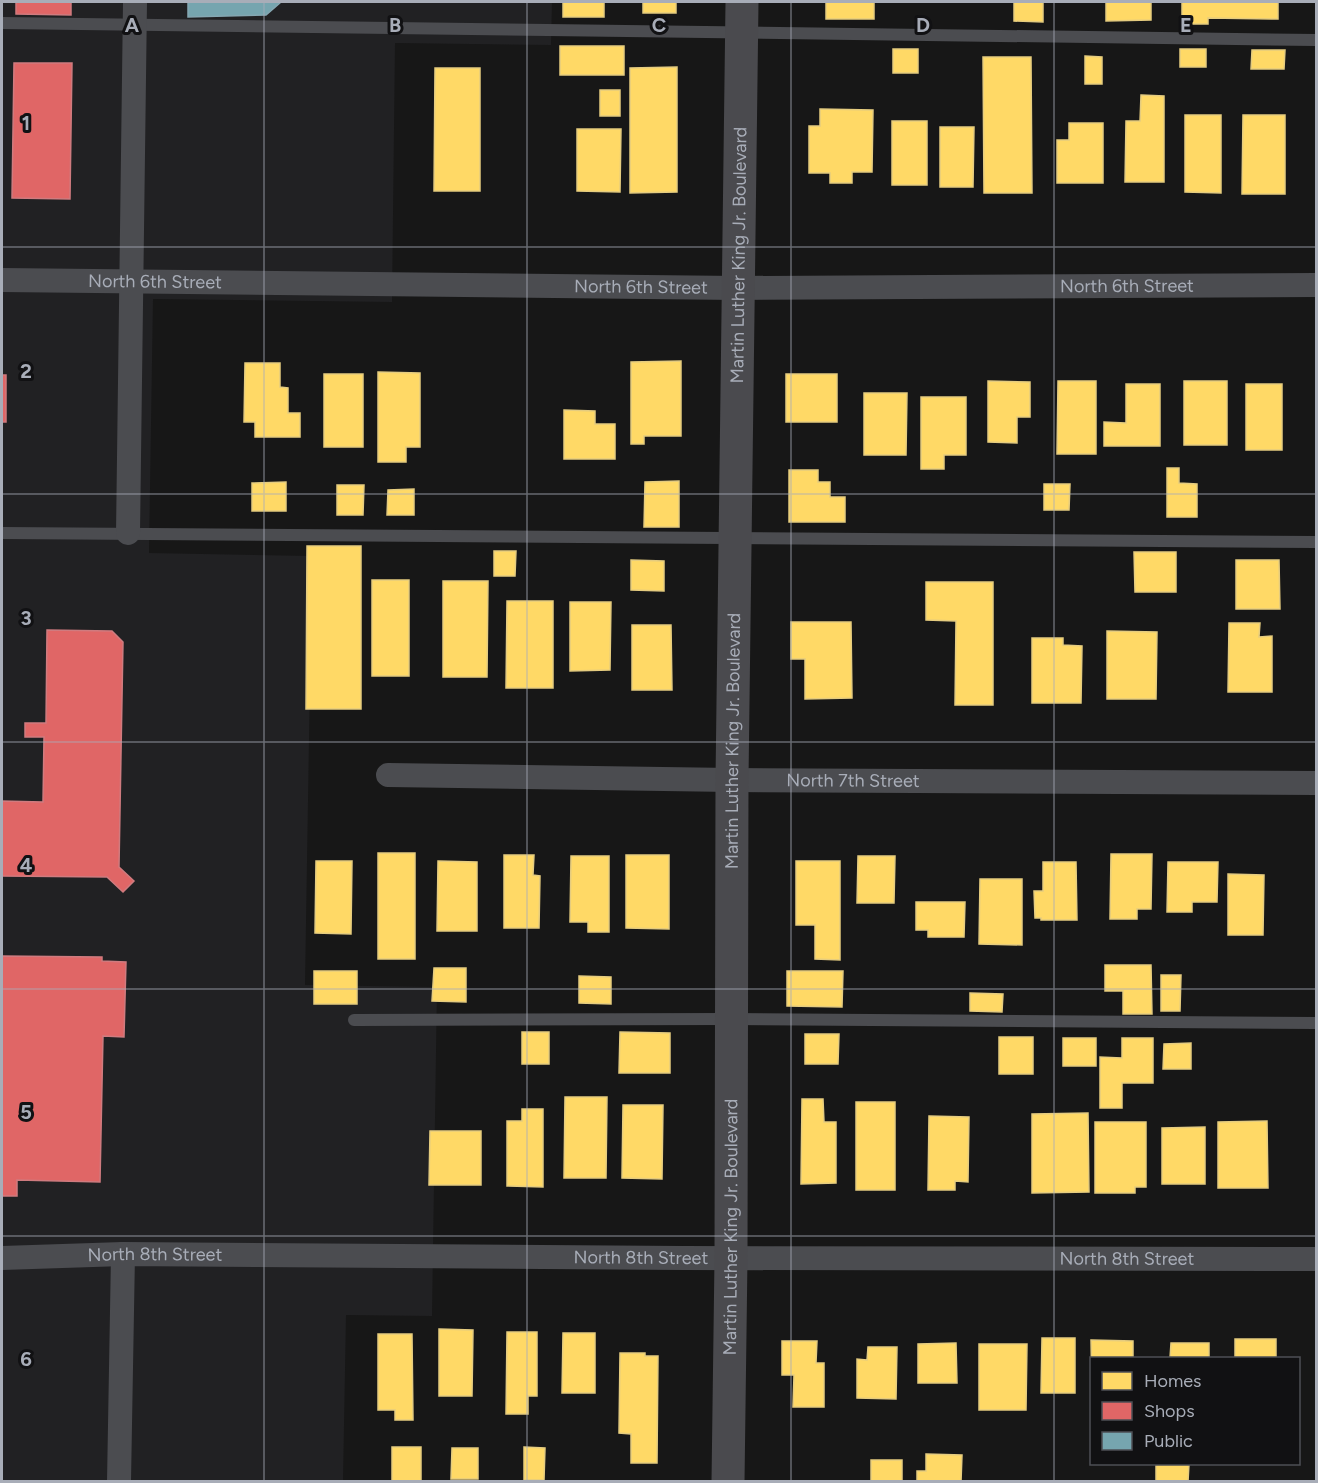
<svg xmlns="http://www.w3.org/2000/svg" width="1318" height="1483" font-family="Figtree,sans-serif">
	<style>
		.built { fill: #212123 }
		.homes { fill: #ffd966; stroke: #e5cc7f; stroke-width: 1.5 }
		.shops { fill: #e06666; stroke: #cf7b7f; stroke-width: 1.5 }
		.public { fill: #76a5af; stroke: #85a7b2; stroke-width: 1.5 }
		.lines { fill: none; stroke-linecap: round; stroke-linejoin: round }
		.lane { stroke: #4b4c50; stroke-width: 12 }
		.street { stroke: #4b4c50; stroke-width: 24 }
		.secondary { stroke: #4a4a4e; stroke-width: 33 }
		.grid { fill: none; stroke: #a8adb8; stroke-width: 1.5; stroke-opacity: 0.55 }
		.labels { text-anchor: middle; dominant-baseline: central; stroke-width: 6; stroke-linejoin: round; paint-order: stroke }
		.street-label { font-size: 18px; fill: #a8adb8; stroke: #111113 }
		.grid-label { font-size: 20px; text-anchor: middle; font-weight: bold; fill: #a8adb8; stroke: #111113; stroke-width: 6; stroke-linejoin: round; paint-order: stroke }
	</style>
	<rect width="100%" height="100%" fill="#171717"/>
	<path class="built" d="M2,2H552L551,45L395,43L392,302L153,299L149,553L312,556L305,985L437,987L432,1316L346,1315L343,1481L2,1482Z"/>
	<path class="homes" d="M563,2H604V17H563Z
		M643,2H676V13H643Z
		M826,2H874V19H826Z
		M1014,2H1043V22L1014,21Z
		M1106,2H1151V20L1106,21Z
		M1182,2H1278V19L1208,18V24H1182Z
		M560,46H624V75H560Z
		M893,49H918V73H893Z
		M1180,49H1206V67H1180Z
		M1252,50H1285L1284,69H1251Z
		M1085,56L1102,57V84H1085Z
		M983,57H1031L1032,193H984Z
		M677,67V192L630,193V68Z
		M435,68H480V191H434Z
		M600,90H620V116H600Z
		M1141,95L1164,96V182H1125L1126,121H1140Z
		M820,109L873,110L872,172H852V183H830V173H809V126H820Z
		M1185,115H1221V193L1185,192Z
		M1243,115H1285V194H1242Z
		M892,121H927V185H892Z
		M1069,123H1103V183H1057V140H1069Z
		M940,127H974L973,187H940Z
		M577,129H621L620,192L577,191Z
		M681,361V436H644V444H631V362Z
		M245,363H280V387L288,388V413H300V437H255V422H244Z
		M378,372L420,373V447H406V462H378Z
		M324,374H363V447H324Z
		M786,374H837V422H786Z
		M988,381L1030,382V417H1017V443L988,442Z
		M1058,381H1096V454H1057Z
		M1184,381H1227V445H1184Z
		M1126,384H1160V446H1104V422L1126,423Z
		M1246,384H1282V450H1246Z
		M864,393H907L906,455H864Z
		M921,397H966V455H944V469H921Z
		M564,410L595,411V424H615V459H564Z
		M1167,468H1179V483L1197,484V517H1167Z
		M789,470H818V482H830V497H845V522H789Z
		M679,481V527H644L645,482Z
		M286,482V511H252V483Z
		M1044,484H1070L1069,510H1044Z
		M337,485H364L363,515H337Z
		M414,489V515H387L388,490Z
		M307,546H361V709H306Z
		M494,551H516L515,576H494Z
		M1134,552H1176V592H1135Z
		M631,560L664,561V591L631,590Z
		M1236,560H1279L1280,609H1236Z
		M372,580H409V676H372Z
		M443,581H488L487,677H443Z
		M926,582H993V705H955L956,621L926,620Z
		M507,601H553V688H506Z
		M570,602H611L610,670L570,671Z
		M791,622H851L852,698L805,699V659H791Z
		M1229,623H1260L1259,637L1272,636V692H1228Z
		M632,625H671L672,690H632Z
		M1107,631L1157,632L1156,699H1107Z
		M1032,638H1063V645L1082,646L1081,703H1032Z
		M378,853H415V959H378Z
		M1111,854H1152L1151,909H1137V919H1110Z
		M504,855H534L533,875L540,876L539,928H504Z
		M626,855H669V929L626,928Z
		M571,856H609V932H588V922H570Z
		M858,856H895L894,903H857Z
		M316,861H352L351,934L315,933Z
		M438,861L477,862V931H437Z
		M796,861H840V960L815,959V925H796Z
		M1043,862H1076L1077,920H1041V918H1035L1034,891H1043Z
		M1168,862H1218L1217,902H1192V912H1167Z
		M1228,874L1264,875L1263,935H1228Z
		M980,879H1022V945L979,944Z
		M916,902H965L964,937H928V930H916Z
		M1105,965H1151L1152,1014H1123V991H1105Z
		M434,968H466V1002L432,1001Z
		M314,971H357V1004H314Z
		M787,971H843L842,1007L787,1006Z
		M1161,975H1181L1180,1011H1161Z
		M579,976L611,977V1004L579,1003Z
		M970,993L1003,994L1002,1012L970,1011Z
		M522,1032H549V1064H522Z
		M620,1032L670,1033V1073H619Z
		M805,1034H839L838,1064H805Z
		M999,1037H1033V1074H999Z
		M1063,1038H1096V1066H1063Z
		M1122,1038H1153V1083H1122V1108H1100V1057L1122,1058Z
		M1191,1043V1069H1163L1164,1044Z
		M565,1097H607L606,1178H564Z
		M802,1099H823L824,1122H836V1183L801,1184Z
		M856,1102H895V1190H856Z
		M623,1105H663L662,1179L622,1178Z
		M522,1109H543V1187L507,1186V1121H522Z
		M1088,1113L1089,1192L1032,1193V1114Z
		M929,1116L969,1117L968,1182L955,1181V1190H928Z
		M1267,1121L1268,1188H1218V1122Z
		M1095,1122H1146V1187H1135V1193H1095Z
		M1205,1127V1184H1162V1128Z
		M430,1131H481V1185H429Z
		M439,1329L473,1330L472,1396H439Z
		M507,1332H537V1396H528V1414H506Z
		M563,1333H595V1393H562Z
		M378,1334H412L413,1420H395V1410H378Z
		M1042,1338H1075V1393H1041Z
		M1235,1339H1276V1358H1235Z
		M1091,1340L1133,1341V1358H1092V1396Z
		M782,1341H817L816,1363H824V1407H793L794,1375H782Z
		M956,1343L957,1383H918V1344Z
		M1171,1343H1209V1358H1170Z
		M979,1344H1027L1026,1410H979Z
		M868,1347H897L896,1399L857,1398V1359L867,1360Z
		M620,1353H645V1356H658L657,1463H631V1434L619,1433Z
		M392,1447H421V1482H392Z
		M524,1447L545,1448L544,1480H524Z
		M452,1448H478V1479H451Z
		M926,1454L962,1455L961,1482H917V1471H926Z
		M871,1460H902V1482H871Z
		M1156,1464H1189L1188,1482H1156Z"/>
	<path class="shops" d="M16,2H71V15L16,14Z
		M14,63H72L70,199L12,198Z
		M2,375H6V422H2Z
		M47,630L112,631L123,642L119,867L134,881L123,892L107,877L2,876V801L43,802L44,737H25V723H46Z
		M2,956L102,957V961L126,962L124,1037L103,1036L100,1182L17,1180V1196H2Z"/>
	<path class="public" d="M188,2H281L266,15L188,17Z"/>
	<g class="lines">
		<path class="lane" d="M2,23L1316,40
			M2,533L1316,542
			M354,1020L730,1019L1316,1023"/>
		<g class="street">
			<path id="s1" d="M2,280L738,288L1316,285"/>
			<path d="M128,533L135,2"/>
			<path id="s2" d="M388,775L732,780L1316,783"/>
			<path id="s3" d="M2,1258L123,1254L683,1258L1316,1259"/>
			<path d="M119,1482L123,1254"/>
		</g>
		<path class="secondary" id="s4" d="M728,1482L731,1258L732,780L742,2"/>
	</g>
	<path class="grid" d="M264,2V1482M527,2V1482M791,2V1482M1054,2V1482M2,247H1316M2,494H1316M2,742H1316M2,989H1316M2,1236H1316"/>
	<g class="labels">
		<g class="street-label">
			<text stroke="none"><textPath href="#s4" startOffset="1227">Martin Luther King Jr. Boulevard</textPath></text>
			<text stroke="none"><textPath href="#s1" startOffset="153">North 6th Street</textPath></text>
			<text stroke="none"><textPath href="#s1" startOffset="1125">North 6th Street</textPath></text>
			<text stroke="none"><textPath href="#s1" startOffset="639">North 6th Street</textPath></text>
			<text stroke="none"><textPath href="#s4" startOffset="741">Martin Luther King Jr. Boulevard</textPath></text>
			<text stroke="none"><textPath href="#s2" startOffset="465">North 7th Street</textPath></text>
			<text stroke="none"><textPath href="#s4" startOffset="255">Martin Luther King Jr. Boulevard</textPath></text>
			<text stroke="none"><textPath href="#s3" startOffset="153">North 8th Street</textPath></text>
			<text stroke="none"><textPath href="#s3" startOffset="639">North 8th Street</textPath></text>
			<text stroke="none"><textPath href="#s3" startOffset="1125">North 8th Street</textPath></text>
		</g>
	</g>
	<g class="grid-label">
		<text x="132" y="32">A</text>
		<text x="395" y="32">B</text>
		<text x="659" y="32">C</text>
		<text x="923" y="32">D</text>
		<text x="1186" y="32">E</text>
		<text x="26" y="130">1</text>
		<text x="26" y="378">2</text>
		<text x="26" y="625">3</text>
		<text x="26" y="872">4</text>
		<text x="26" y="1119">5</text>
		<text x="26" y="1366">6</text>
	</g>
	<rect width="1318" height="1483" fill="none" stroke="#a8adb8" stroke-width="6"/>
	<rect x="1090" y="1357" width="210" height="108" fill="#111113" stroke="#4d4f55" stroke-width="1.5"/>
	<rect x="1102" y="1372" width="30" height="18" fill="#ffd966" stroke="#4d4f55" stroke-width="1.5"/>
	<text x="1144" y="1387" font-size="18" fill="#a8adb8">Homes</text>
	<rect x="1102" y="1402" width="30" height="18" fill="#e06666" stroke="#4d4f55" stroke-width="1.5"/>
	<text x="1144" y="1417" font-size="18" fill="#a8adb8">Shops</text>
	<rect x="1102" y="1432" width="30" height="18" fill="#76a5af" stroke="#4d4f55" stroke-width="1.5"/>
	<text x="1144" y="1447" font-size="18" fill="#a8adb8">Public</text>
</svg>
